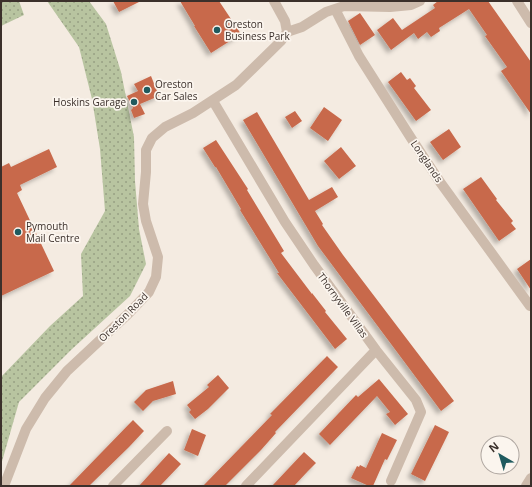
<svg xmlns="http://www.w3.org/2000/svg" width="532" height="487" font-family="'Open Sans',sans-serif">
	<style>
		.grass { fill: url(#grass-dots) }
		.building { fill: #c8694b; filter: url(#shadow) }
		.lines { fill: none; stroke-linecap: round; stroke-linejoin: round }
		.street { stroke: #cdbbac; stroke-width: 10 }
		.poi-dot { fill: #1f5a5e; stroke: #fbf5ee; stroke-width: 1.5 }
		.labels { text-anchor: middle; dominant-baseline: central; stroke-width: 3.5; stroke-linejoin: round; paint-order: stroke }
		.poi-label { font-size: 10px; fill: #3b302b; stroke: #fbf5ee; text-anchor: start }
		.street-label { font-size: 10px; fill: #3b302b; stroke: #fbf5ee }
	</style>
	<defs>
		<pattern id="grass-dots" width="8" height="8" patternUnits="userSpaceOnUse"><rect width="8" height="8" fill="#b8c4a0"/><path d="M2 2h.1M6 6h.1" fill="none" stroke="#97a083" stroke-width="1.8" stroke-linecap="round"/></pattern>
		<filter id="shadow"><feDropShadow dx="-3.5" dy="3.5" stdDeviation="2" flood-color="#0004"/></filter>
	</defs>
	<rect width="100%" height="100%" fill="#f4ebe1"/>
	<path class="grass" d="M1,1H19L24,15L1,26Z
		M47,1H89L106,24L121,72L134,137L135,181L139,229L146,264L130,296L71,350L19,402L1,465V377L50,326L83,296L81,254L105,211L100,149L92,99L79,47Z"/>
	<path class="building" d="M113,1H141L119,12Z
		M180,1H219L241,34L211,53L194,26H195Z
		M438,1H488L531,62V114L501,71L507,67L485,36L487,35L469,9L439,28L440,31L431,37L427,32L418,39L414,33L391,50L377,30L393,18L402,30L435,8L433,5Z
		M360,13L375,35L360,45L348,21Z
		M401,72L407,80L410,78L416,86L414,88L431,110L416,121L388,82Z
		M151,76L159,96L140,104L145,114L134,118L131,110L133,108L127,96L138,91L134,84Z
		M324,107L342,120L328,141L310,128Z
		M295,111L302,121L292,128L285,117Z
		M257,112L309,200L332,187L338,197L315,211L323,224L322,225L343,255L454,401L441,411L318,246L243,120Z
		M449,129L461,147L443,160L430,142Z
		M216,140L248,189L247,190L284,251L281,253L312,294V293L326,311L325,312L347,339L335,349L277,273H279L240,210L241,209L216,167H215L203,148Z
		M341,147L356,166L339,179L324,161Z
		M49,149L57,167L20,185L22,190L17,193L54,271L1,296V167L9,163L11,167Z
		M481,177L497,199L496,200L513,221L511,223L516,229L499,241L463,189Z
		M531,259V290L517,269Z
		M327,356L338,367L275,432L276,433L261,450L225,486H203L272,415L270,414Z
		M218,375L229,388L208,409L195,419L189,412L191,410L187,405L209,387L207,385Z
		M379,379L408,414L395,425L386,414L390,412L377,396L330,445L319,434L356,395L358,397Z
		M173,381L176,394L153,401L143,411L134,402L146,390Z
		M133,420L144,431L129,447L89,486H69Z
		M435,425L449,432L425,481L411,474Z
		M192,429L206,435L198,456L184,450Z
		M382,433L397,440L387,460L385,459L373,486H369L351,478L357,466L359,467L360,465L366,468Z
		M304,452L316,463L308,471L294,486H272Z
		M169,453L181,464L160,486H139Z"/>
	<g class="lines">
		<path class="street" d="M517,1L531,23
			M335,9L359,56L411,138L440,182L530,306
			M287,32L302,27L326,12L344,6L390,7L411,5L420,1
			M213,101L285,222L314,265L376,350L416,400L421,412L391,481
			M4,486L26,429L45,398L67,371L128,314L149,292L156,277L158,257L146,221L143,204L146,172V150L152,138L165,127L193,113L236,85L281,41L287,32L285,21L274,1
			M113,486L167,431
			M246,486L376,350
			M526,486L531,478"/>
	</g>
	<g class="poi-dot">
		<circle cx="217" cy="30" r="4"/>
		<circle cx="147" cy="90" r="4"/>
		<circle cx="134" cy="102" r="4"/>
		<circle cx="18" cy="232" r="4"/>
	</g>
	<g class="labels">
		<g class="poi-label">
			<text x="225" y="24">Oreston<tspan x="225" dy="12">Business Park</tspan></text>
			<text x="155" y="84">Oreston<tspan x="155" dy="12">Car Sales</tspan></text>
			<text x="126" y="102" text-anchor="end">Hoskins Garage</text>
			<text x="26" y="226">Pymouth<tspan x="26" dy="12">Mail Centre</tspan></text>
		</g>
		<g class="street-label">
			<text transform="translate(427 161) rotate(56)">Longlands</text>
			<text transform="translate(343 305) rotate(54)">Thornyville Villas</text>
			<text transform="translate(123 317) rotate(-45)">Oreston Road</text>
		</g>
	</g>
	<rect width="532" height="487" fill="none" stroke="#3b302b" stroke-width="4"/>
	<g transform="translate(500 455) rotate(322)"><circle r="19" fill="#fbf5ee" stroke="#aea6a0"/>
	<path d="M0-3L7 15L0 10L-7 15Z" fill="#1f5a5e"/>
	<text y="-6" font-size="11" font-weight="bold" text-anchor="middle" fill="#3b302b">N</text>
	</g>
</svg>
